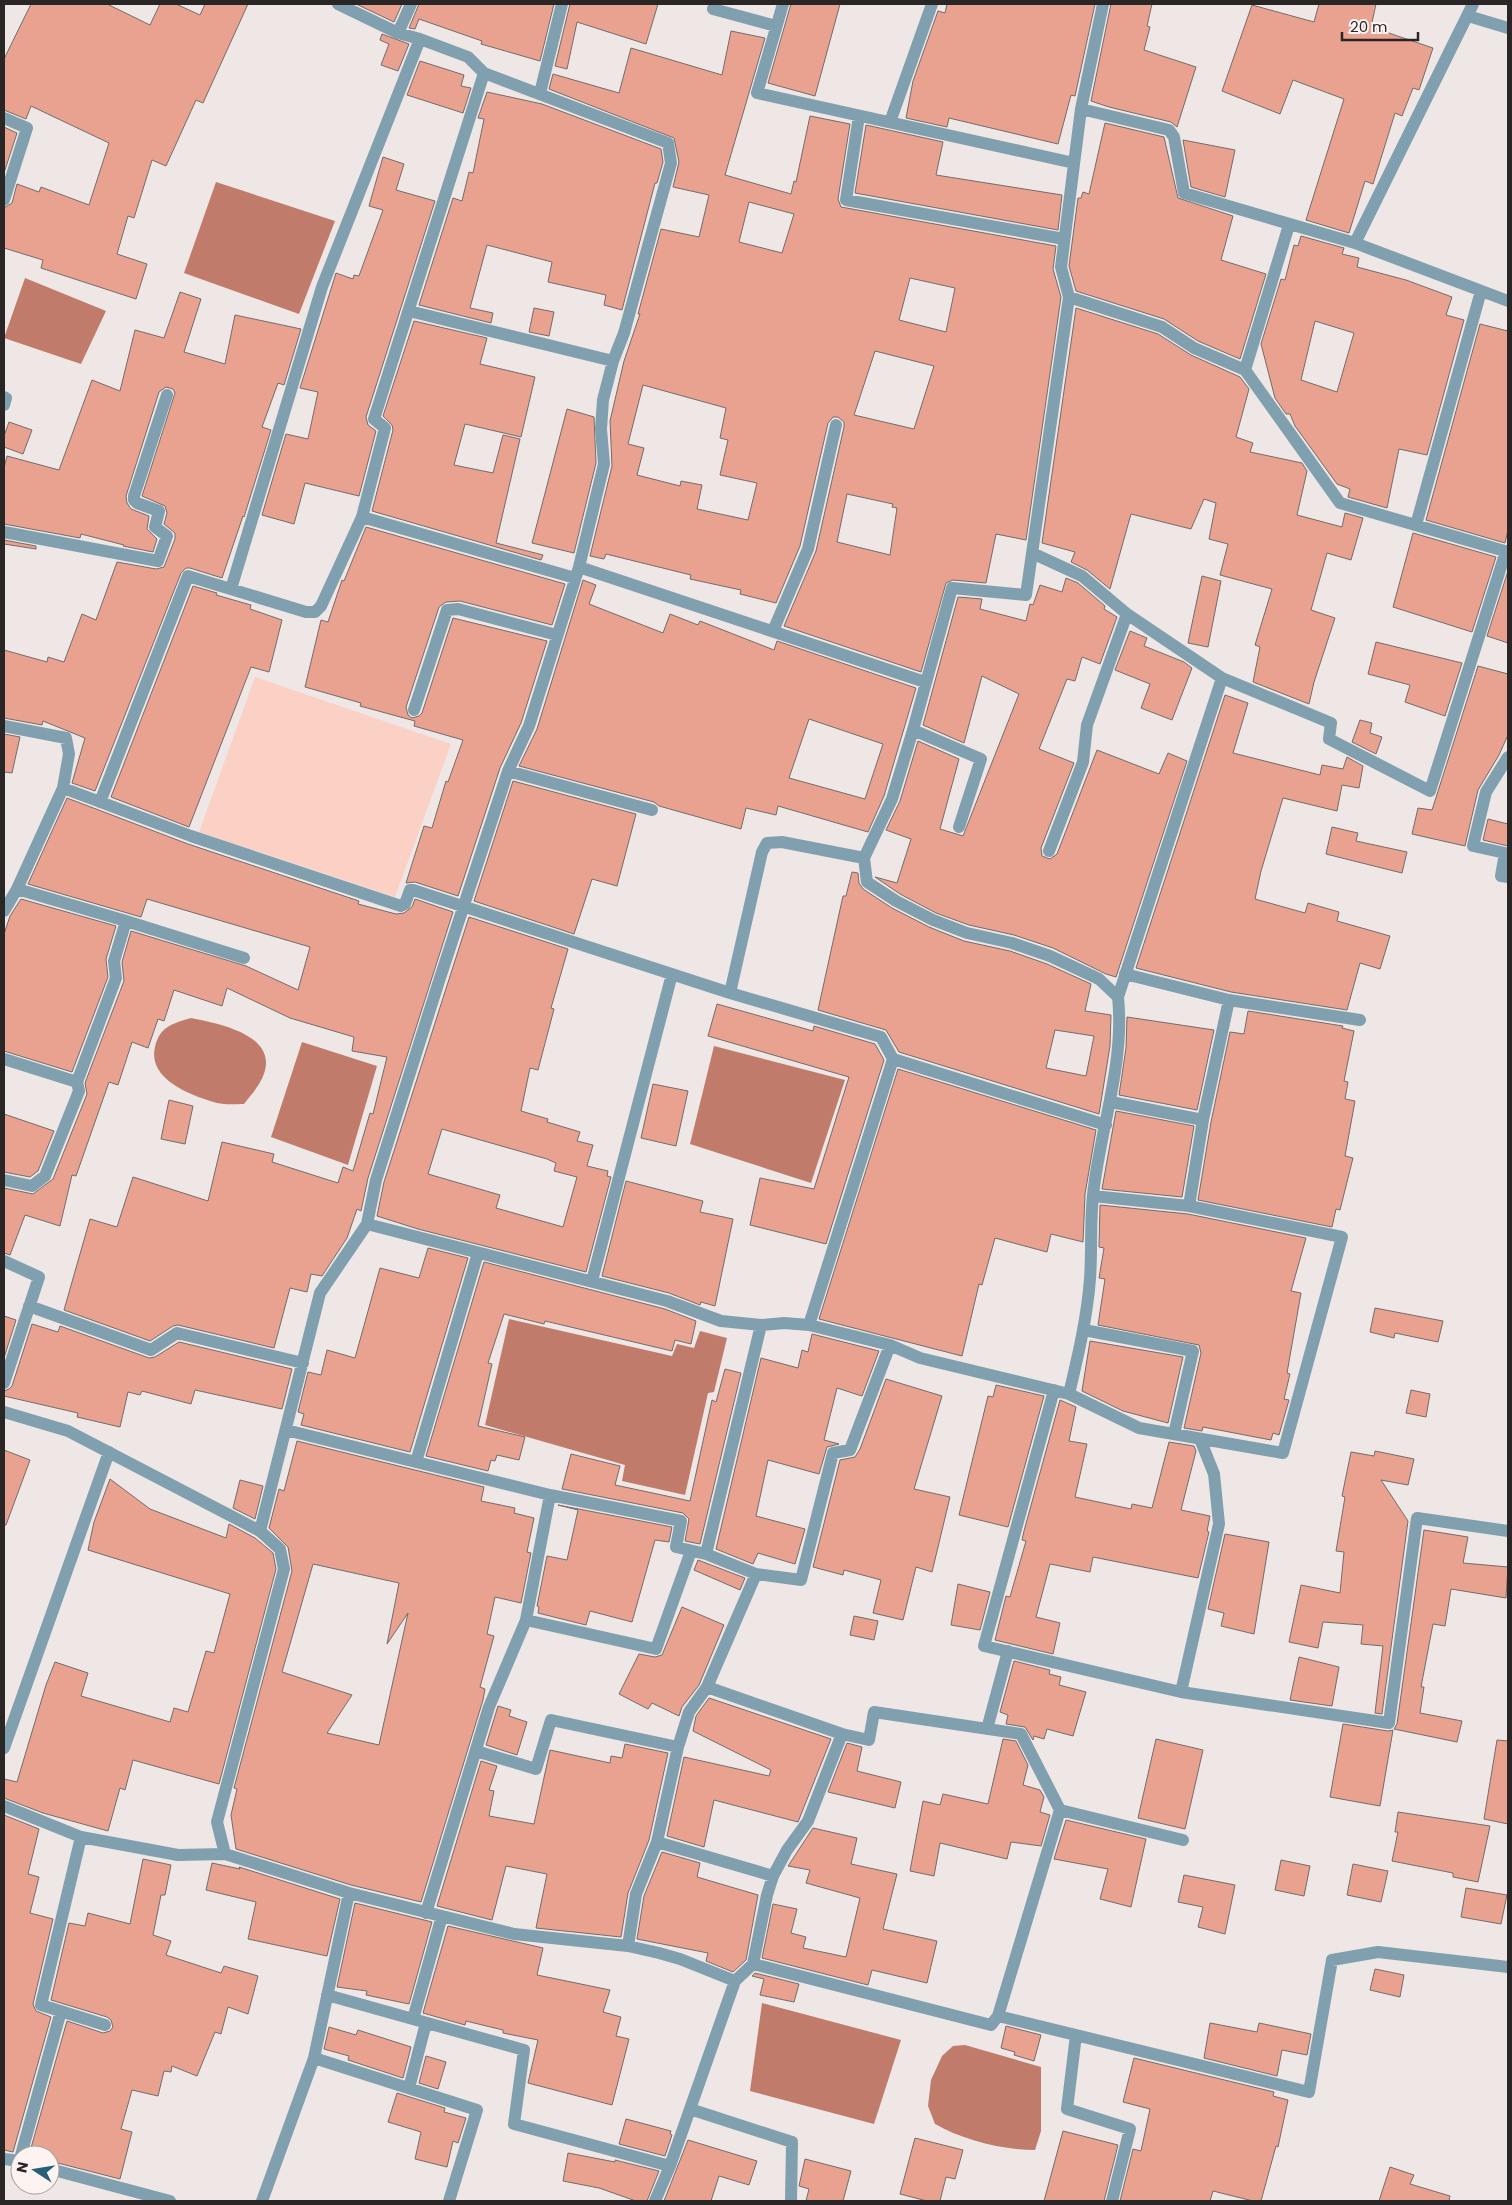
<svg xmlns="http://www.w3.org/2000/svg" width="1512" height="2205" font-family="Poppins,sans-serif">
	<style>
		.green { fill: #fbd1c6 }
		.water { fill: #c07b6b }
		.building { fill: #e9a190; stroke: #736c6a; fill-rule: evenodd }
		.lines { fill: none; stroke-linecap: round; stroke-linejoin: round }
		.minor { stroke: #81a0af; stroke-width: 12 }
	</style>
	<rect width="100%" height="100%" fill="#efe7e5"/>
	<path class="green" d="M255,677L451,744L395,897L199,832Z"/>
	<path class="water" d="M216,182L335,221L299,314L184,273Z
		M25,278L106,311L81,364L4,338Z
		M191,1018C215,1023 266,1032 266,1063C266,1078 253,1093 244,1104C236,1104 226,1105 217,1103C193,1096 147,1080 155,1047C160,1026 172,1024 191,1018Z
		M302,1042L377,1066L348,1165L271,1137Z
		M714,1046L845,1080L811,1183L690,1144Z
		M509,1319L672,1356L677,1344L694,1348L700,1331L727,1338L714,1392L708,1393L685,1495L622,1481L625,1465L485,1425Z
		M762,2003L901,2040L874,2124L750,2091Z
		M965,2045L1041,2067V2131L1035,2150C1002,2150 963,2140 935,2124L928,2106L931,2080L942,2056L953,2046Z"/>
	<path class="building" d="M31,4H107L150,25L160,4H176L200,15L205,4H248L203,103L196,100L166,166L152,160L134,218L128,216L117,254L147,264L136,299L41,268L43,260L4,248V208L12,203L17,184L39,192L41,187L89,205L109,143L31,106L26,119L4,110V59Z
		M356,4H402L394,22Z
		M419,4H554L540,61L481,44L482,41L419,19L415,29L409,28Z
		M570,4H658L646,44L577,22L567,69L555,66Z
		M791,4H840L815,96L768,83Z
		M947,4H1095L1075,96L1071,95L1058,144L949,118L947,127L906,118L913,81L938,11L945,13Z
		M1111,4H1152L1147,26L1150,27L1144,50L1196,67L1177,127L1171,122L1109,107L1091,101Z
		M1319,4H1376L1371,27L1433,48L1419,90L1413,88L1402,116L1395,113L1373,184L1365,181L1349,233L1306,220L1344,99L1293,80L1280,114L1222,91L1252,5L1314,22Z
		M731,31L765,38L725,175L791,194L794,181L796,182L810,116L850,124L838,199L841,207L1056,246L1053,269L1061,297L1026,540L996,534L986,583L953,580L946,583L921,672L784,626L816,551L844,427V422L838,417H833L828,423L800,546L776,603L740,594L741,590L690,579L691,575L606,554L604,559L590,556L612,466L610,421L624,361L640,314H638L661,229L699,237L709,195L673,187L679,162L674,138L549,89L553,74L619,93L631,48L722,75ZM749,202L794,214L782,253L739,242ZM910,278L955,288L946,332L899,320ZM875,351L934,366L914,429L854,415ZM643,385L726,408L720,438L728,440L720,475L757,483L748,520L697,509L702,485L681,481L680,486L637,475L644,448L628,444ZM847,494L893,504L892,507L897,508L890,555L837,542Z
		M382,34L409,44L398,71L381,65L389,44L380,40Z
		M420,61L464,75L461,86L471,88L463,113L407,95Z
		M487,92L542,104L661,149L663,162L657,183H655L622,310L604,305L606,295L548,282L552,262L487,245L470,308L493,313L491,323L419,305L453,198L462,201L469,172L473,173L484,119L478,118Z
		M1105,123L1164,137L1178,198L1233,216L1221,260L1266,274L1240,359L1198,341L1164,319L1076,291L1069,266L1078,198H1081L1083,192L1089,194Z
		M866,125L943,142L936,175L1062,195L1058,230L855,193Z
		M4,127L17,133L4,173Z
		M1183,140L1235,150L1225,197L1191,187Z
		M383,157L404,164L396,190L435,201L366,417L368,425L376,431L359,496L305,483L294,524L262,515L286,434L308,439L318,392L300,388L336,273L353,279L354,275L359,276L383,210L369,206Z
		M1301,236L1344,248L1342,254L1359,258L1357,267L1406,280L1452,297L1446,315L1464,320L1427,455L1399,449L1387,508L1348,497L1350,489L1337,484L1295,426L1290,414H1286L1275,398L1261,344L1281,279L1285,280L1294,245L1298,246ZM1315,321L1354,333L1337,392L1301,380Z
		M180,292L201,299L184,352L225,364L235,315L301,329L284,385L278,383L262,427L271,430L244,517L243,516L222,578L190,568H186L181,573L95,791L72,783L85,738L43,721L42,725L4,718V650L47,662L48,657L64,662L82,614L96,620L117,562L156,569L164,567L175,539V533L164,524L167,513L165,506L142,496L175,393L173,389L166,387L159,392L126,496L127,503L131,509L149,516L147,529L157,539L153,552L123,546L124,545L81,534L80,538L4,524V468L7,456L59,470L92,380L120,391L135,330L164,338Z
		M534,308L554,312L549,336L529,332Z
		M1076,308L1158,334L1191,355L1240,377L1249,389L1236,437L1253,443L1250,452L1302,463L1307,471L1297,515L1342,527L1345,513L1363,518L1351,560L1327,553L1311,610L1335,618L1314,682L1309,704L1253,682L1260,647L1255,645L1272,589L1220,575L1228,544L1209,539L1216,503L1204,499L1191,529L1131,514L1110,589L1087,570L1071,562L1075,552L1042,543Z
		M414,321L487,338L480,364L535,377L521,437L465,424L454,465L493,473L503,435L520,439L496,543L543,555L541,560L372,511L393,430L392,425L383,416Z
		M1480,324L1508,331V530L1505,543L1426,520Z
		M567,409L594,417L596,463L574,553L532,543Z
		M9,422L32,430L23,454L4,447V436Z
		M366,527L565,584L552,625L460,601L446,602L439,607L406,707L408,715L412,718L419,716L422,713L453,618L547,641L521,723L500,768L458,896L415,882L406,883L424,826L432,828L446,781L448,782L463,740L414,726L415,721L360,706L361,703L305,687L321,620L328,622L342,580L344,581Z
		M1413,533L1496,557L1472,632L1393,607Z
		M4,540L36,546V549L4,544Z
		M1508,571V643L1487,636Z
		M1202,576L1221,581L1208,647L1188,643Z
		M1066,578L1078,583L1105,606L1104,609L1117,617L1100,664L1082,657L1075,681L1067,679L1039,749L1074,763L1041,848L1042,856L1050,859L1057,854L1097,750L1159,774L1168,753L1187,761L1116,977L1106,974L1053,948L1014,935L969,925L936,913L900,894L875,877L897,883L911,839L886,830L900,801L918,741L959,759L940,829L963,836L1019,694L982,676L964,743L923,725L958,597L982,599L980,609L1026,621L1030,604L1033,605L1040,585L1062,592Z
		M583,580L596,585L589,604L663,633L670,614L698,625L700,621L774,650L777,641L916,688L884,796L868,832L778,806L776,815L746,808L741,829L659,806L654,802L519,766L537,729ZM809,719L883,744L865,799L789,778Z
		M193,586L217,593L216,595L251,605L250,609L282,620L269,672L251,667L189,827L111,797Z
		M1130,631L1147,638L1144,646L1184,662L1192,668L1172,720L1141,708L1150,684L1115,670Z
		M1376,642L1462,663L1445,716L1405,702L1410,685L1368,674Z
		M1478,666L1508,674V735L1499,755L1478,790L1465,846L1412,834L1418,808L1432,810Z
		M1225,695L1248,703L1233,753L1320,775L1322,765L1343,769L1347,757L1363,766L1359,788L1342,785L1337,811L1283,798L1261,871L1255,899L1305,913L1308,903L1339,912L1337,921L1390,936L1380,969L1360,963L1347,1010L1231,992L1136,968Z
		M1360,720L1372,723L1370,733L1382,737L1376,754L1352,742Z
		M4,734L20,737L12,773L4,772Z
		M513,781L636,814L617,886L592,879L574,934L474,901Z
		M67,798L188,844L359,901L358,904L396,914L404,913L412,907L415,899L453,912L368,1178L361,1211L357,1209L347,1238L322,1276L311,1274L307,1292L290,1288L274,1348L178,1325L173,1326L150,1341L64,1310L90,1219L117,1227L133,1177L208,1201L222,1142L274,1154L272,1162L338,1183L343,1167L353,1171L370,1113L373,1114L387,1057L352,1051L354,1037L290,1018L227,988L222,1006L174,990L164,1021L158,1019L148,1048L132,1042L118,1085L109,1082L76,1176L72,1175L60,1226L25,1215L10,1255L4,1253V1188L33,1194L53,1179L87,1094L85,1083L124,981L122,962L131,931L246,966L298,990L310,947L147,899L141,917L28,884Z
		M1488,819L1508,824V846L1483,840Z
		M1332,827L1358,833L1356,841L1407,852L1402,873L1326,854Z
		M852,872L858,873L859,883L863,889L892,908L929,927L964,941L1010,951L1047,964L1091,984L1085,1011L1111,1015L1110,1046L1099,1114L899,1052L886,1030L818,1010L843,896H846ZM1055,1030L1094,1036L1086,1076L1046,1068Z
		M21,899L116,926L106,959L108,977L72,1072L4,1051V934L10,916Z
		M469,917L568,949L551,1008L554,1009L538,1070L530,1068L521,1111L548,1119L547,1122L580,1132L577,1141L593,1145L587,1166L608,1171L607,1176L611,1177L586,1272L418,1229L377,1216L384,1182ZM442,1129L547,1159L556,1163L554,1171L577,1177L563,1227L496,1208L500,1195L428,1174Z
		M717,1004L813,1031L814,1026L875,1044L884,1060L826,1244L750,1225L760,1178L814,1189L849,1077L708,1036Z
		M1248,1011L1343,1026L1342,1028L1354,1031L1344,1081L1348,1082L1345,1099L1355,1101L1345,1156L1353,1158L1340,1210L1336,1209L1332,1227L1198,1200L1211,1122L1230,1032L1244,1034Z
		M1127,1017L1214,1030L1197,1110L1119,1095L1126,1048Z
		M898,1069L1096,1130L1085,1194L1083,1242L1051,1234L1047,1252L995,1238L982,1285L979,1284L962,1356L819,1319Z
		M653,1084L688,1091L676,1146L641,1138Z
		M169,1100L193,1106L185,1144L161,1139Z
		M1116,1111L1194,1126L1182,1197L1102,1189Z
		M4,1114L54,1131L38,1171L30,1177L4,1172Z
		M626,1181L703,1201L700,1212L733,1219L715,1306L701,1302L700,1305L669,1293L602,1276Z
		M1100,1205L1188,1214L1306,1238L1291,1291L1301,1293L1287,1373L1290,1374L1284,1399L1289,1400L1279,1435L1273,1433L1271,1440L1203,1427L1202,1431L1184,1428L1201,1353L1199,1345L1098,1325L1105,1279L1099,1278L1104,1248L1099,1247Z
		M428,1248L468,1258L410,1452L301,1425L304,1414L298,1412L308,1372L321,1375L327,1350L355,1358L380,1268L419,1278Z
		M484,1262L665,1309L696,1321L691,1344L675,1340L672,1351L545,1321L544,1324L504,1314L488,1363L492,1364L478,1426L525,1437L519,1460L497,1455L495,1461L491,1460L488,1471L426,1456Z
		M1375,1308L1443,1321L1438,1342L1395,1333L1394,1338L1370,1332Z
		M4,1316L16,1320L4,1358Z
		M32,1324L58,1332L60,1326L149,1358L155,1357L179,1342L292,1369L282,1409L195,1390L191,1404L142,1391L140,1395L128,1392L120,1427L77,1417L78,1413L4,1396V1391L9,1389L12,1386Z
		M812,1334L879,1351L862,1396L837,1388L824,1440L839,1444L827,1447L819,1474L768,1460L756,1516L805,1529L795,1564L758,1553L753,1564L716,1549L761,1358L798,1368L802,1350L808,1352Z
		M1090,1341L1183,1357L1168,1423L1123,1411L1082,1391Z
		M725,1369L741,1373L700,1544L685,1541L689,1519L683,1513L562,1489L571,1454L620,1466L615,1485L690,1501L712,1400L716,1402Z
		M886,1379L942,1396L914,1489L950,1497L932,1572L916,1567L903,1620L873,1613L881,1580L844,1570L843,1575L813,1567L840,1460L855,1457L860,1449Z
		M996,1385L1044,1396L1008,1527L959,1515L988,1396L993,1397Z
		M1411,1390L1430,1394L1426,1417L1406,1413Z
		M1060,1400L1076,1407L1069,1441L1087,1444L1075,1497L1131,1509L1132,1504L1152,1508L1169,1442L1194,1446L1196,1451L1181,1510L1210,1516L1207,1531L1209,1532L1198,1578L1093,1557L1090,1572L1050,1564L1036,1617L1060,1623L1053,1654L995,1640L1006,1596L1010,1597L1026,1541L1022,1540L1024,1531Z
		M297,1441L484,1487L481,1501L515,1508L514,1513L534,1518L527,1552L531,1553L521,1603L495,1597L487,1634L494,1636L480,1687L485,1689L483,1700L421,1902L351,1885L236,1849L231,1815L237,1789L234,1788L292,1571L288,1547L269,1528L279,1489L284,1491ZM313,1564L399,1583L387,1644L408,1613L379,1745L327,1733L352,1695L282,1672Z
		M4,1450L30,1460L6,1525H4Z
		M1375,1451L1414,1459L1408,1485L1381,1480L1408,1521L1382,1714L1375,1713L1383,1646L1361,1644L1363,1625L1323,1622L1318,1648L1289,1642L1301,1585L1340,1593L1344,1552L1336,1551L1345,1497L1342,1496L1351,1452L1374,1456Z
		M110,1479L150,1509L226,1538L229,1524L255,1538L273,1553L276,1569L219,1784L133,1760L125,1790L120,1788L108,1831L43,1813L4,1798V1779L17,1782L46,1685L55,1662L88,1673L81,1696L170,1722L174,1708L188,1712L206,1651L214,1653L230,1594L88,1550L94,1522Z
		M240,1480L263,1486L255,1519L233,1508Z
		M558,1505L672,1527L669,1542L655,1540L632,1622L590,1611L586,1625L538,1613L539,1607L537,1606L547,1556L567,1560L578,1510Z
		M1424,1530L1468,1537L1463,1563L1508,1567L1506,1598L1451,1589L1445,1626L1433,1624L1421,1687H1424L1420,1713L1462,1721L1457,1742L1394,1729L1397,1724Z
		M1225,1534L1269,1542L1254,1634L1221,1626L1224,1613L1208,1609Z
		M698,1560L745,1578L740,1590L694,1570Z
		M958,1584L990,1592L980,1630L951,1625Z
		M682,1607L724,1625L699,1685L682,1707L679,1716L652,1703L648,1709L619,1694L639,1654L655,1657L662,1655Z
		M854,1616L878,1621L874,1640L850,1635Z
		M1299,1657L1339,1667L1332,1706L1290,1700Z
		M1014,1661L1050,1670L1049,1674L1061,1677L1059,1685L1086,1692L1073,1736L1047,1729L1044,1739L1034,1736L1033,1740L1025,1727L1006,1724L1008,1715L1000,1712Z
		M709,1698L831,1739L798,1822L714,1800L704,1847L667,1836L684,1757L769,1776L771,1770L693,1731L696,1716Z
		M498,1706L511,1710L509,1716L527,1722L517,1755L486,1745Z
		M1343,1724L1388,1731L1393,1730L1380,1806L1330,1797Z
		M1003,1739L1016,1741L1028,1765L1023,1785L1040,1790L1044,1797L1040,1812L1050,1815L1041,1846L1011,1842L1007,1859L940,1843L934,1876L910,1871L923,1801L940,1805L943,1794L988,1804Z
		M1156,1739L1203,1750L1185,1829L1138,1818Z
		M1497,1740L1508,1741V1824L1484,1819Z
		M847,1743L862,1747L857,1771L901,1782L895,1808L828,1792Z
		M625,1744L668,1753L649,1840L628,1893L621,1937L536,1928L547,1874L506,1866L492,1920L437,1906L481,1761L497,1766L489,1790L494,1791L489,1816L534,1824L550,1750L610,1763L611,1756L622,1758Z
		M1398,1812L1490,1826L1478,1882L1453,1877V1873L1392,1861L1398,1832H1395Z
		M4,1815L39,1829L28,1874L39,1877L30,1913L53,1919L33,2004L36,2011L51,2017L13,2152L4,2150Z
		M1066,1820L1146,1839L1131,1907L1100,1899L1108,1869L1054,1859Z
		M813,1828L857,1838L851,1864L897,1874L883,1929L937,1941L927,1983L872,1970L868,1985L762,1958L773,1904L797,1909L791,1933L806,1937L803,1948L846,1957L860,1898L806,1883L810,1870L788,1866Z
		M662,1852L700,1863L697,1877L758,1895L746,1960L733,1972L706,1961L708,1953L637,1939L644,1896Z
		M143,1859L171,1865L165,1895H161L153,1935L171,1941L166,1955L221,1973L224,1966L258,1976L248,2014L228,2007L221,2034L215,2032L197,2076L172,2066L171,2072L164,2071L158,2096L132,2090L121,2129L132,2132L120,2179L50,2161V2155H29L67,2021L103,2033L110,2031L113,2027L111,2020L107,2017L51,2000L69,1923L85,1926L88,1913L130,1924Z
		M1281,1860L1310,1866L1304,1896L1275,1890Z
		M212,1863L240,1869L239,1867L340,1899L327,1956L248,1939L256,1902L206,1890Z
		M1353,1864L1388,1871L1381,1902L1347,1895Z
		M1184,1875L1235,1885L1225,1934L1198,1927L1203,1907L1178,1902Z
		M1466,1888L1507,1895L1501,1924L1461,1917Z
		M355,1903L432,1922L409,2004L366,1995L367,1991L337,1987Z
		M448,1926L543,1948L537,1975L610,1990L603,2012L621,2017L616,2036L629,2039L612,2105L528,2083L538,2040L503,2033V2030L466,2021L465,2025L423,2013Z
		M1375,1969L1404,1975L1400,1997L1370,1990Z
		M755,1973L799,1984L794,2002L760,1995L764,1979L752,1976Z
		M1210,2023L1257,2032L1259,2023L1311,2034L1307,2055L1282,2050L1277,2076L1204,2058Z
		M1006,2026L1041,2035L1034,2061L1014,2055L1015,2052L1001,2048Z
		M329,2027L356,2035L358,2030L411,2047L403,2078L348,2060L349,2056L324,2049Z
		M426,2056L446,2062L438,2089L419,2083Z
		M1134,2058L1274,2092L1273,2096L1288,2100L1278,2147L1276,2146L1261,2201H1253L1213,2191L1210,2201H1120L1133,2149L1141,2151L1150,2109L1123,2102Z
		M397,2093L445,2108L444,2112L466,2118L458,2143L453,2141L447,2167L415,2159L421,2132L388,2122Z
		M626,2119L671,2131L670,2134L672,2135L665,2156L619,2144Z
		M1063,2131L1118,2145L1104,2201H1044Z
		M915,2138L963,2150L955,2179L946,2177L940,2201H927L900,2194Z
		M688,2140L757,2161L749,2185L719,2176L711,2201H664Z
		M568,2153L615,2162V2160L659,2171L647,2201H636L599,2188L563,2181Z
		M805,2159L851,2171L843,2201H806L809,2189L799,2186Z
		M1390,2167L1414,2175L1410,2184L1450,2196L1449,2201H1379Z"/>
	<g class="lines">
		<path class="minor" d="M715,4L713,9L776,26
			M783,4L757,93L1074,163
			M1468,16L1508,28
			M398,33L411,4
			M540,93L562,4
			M1081,109L1169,130L1174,137L1184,193L1355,243L1508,301
			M859,116L846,200L1064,239
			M4,118L27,128L4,200
			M890,122L932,4
			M1355,243L1473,4
			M1069,297L1162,327L1194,348L1245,370L1340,503L1508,552
			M409,311L613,361
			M1245,370L1289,225
			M4,397L6,398L4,405
			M362,517L575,578
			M1416,525L1481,291
			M4,532L158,561L167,536L155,527L159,511L137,503L134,500V496L167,395
			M1032,553L1082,576L1127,614
			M579,567L925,682
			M231,589L322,287L420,39
			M773,631L808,549L836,425
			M414,710L447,610L458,609L557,635
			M4,726L66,738L69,754L63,788L17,889L4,911
			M913,730L981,759L959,827
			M1508,757L1486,792L1473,846L1505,853L1501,876L1508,877
			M508,771L652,810
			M63,788L191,836L401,906L405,904L410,890H413L730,993
			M100,802L188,576L306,612H315L321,606L362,517L385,428L374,419L484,73
			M1049,851L1083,762L1087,725L1127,614L1222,678
			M864,858L782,842L767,843L762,852L730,993L881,1037L893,1059
			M126,921L244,958
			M1118,997L1222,678L1331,723L1329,739L1430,791L1506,551
			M1229,1000L1360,1020
			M4,1059L77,1082
			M1111,1102L1203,1120L1229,1000L1125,974
			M4,1180L32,1186L45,1176L79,1091L77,1082L116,978L114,961L126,921L17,889
			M1093,1196L1189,1206L1203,1120
			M367,1224L667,1301L721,1321L761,1325L784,1323L809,1325L890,1345L920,1358L1069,1394C1078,1356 1087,1318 1090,1279C1092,1251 1090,1223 1093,1195C1100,1129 1125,1064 1118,997L1099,979L1050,956L1012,943L967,933L933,920L896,901L867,882L864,858L892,799L913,730L952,588L1026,595L1069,297L1061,267L1081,109L1103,4
			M4,1261L39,1277L4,1383
			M592,1281L672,974
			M29,1306L151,1350L177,1333L303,1363
			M809,1325L893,1059L1106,1125
			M1084,1330L1193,1351L1174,1434
			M1054,1390L984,1646L1181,1692
			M1069,1394L1139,1428L1283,1453L1342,1237L1189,1206
			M4,1412L68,1431L260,1531L320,1293L367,1224L376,1180L439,981L508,771L529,726L579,567L604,464L601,429L603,400L613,361L624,333L671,163L668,143L484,73L468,57L420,39L398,33L338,4
			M286,1430L550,1495
			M1200,1439L1214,1474L1219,1524L1181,1692L1389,1723L1417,1518L1508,1531
			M416,1462L478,1253
			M260,1531L280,1549L284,1569L217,1822L225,1854L349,1893L514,1934L628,1946L659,1953L680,1959L735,1981
			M756,1574L706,1554L761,1325
			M526,1620L656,1649L691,1551
			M707,1687L756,1574L801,1580L833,1453L850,1450L890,1345
			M987,1729L1008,1651
			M4,1748L109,1452
			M476,1751L536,1769L551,1720L678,1747
			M4,1806L81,1837L178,1855L225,1854
			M1060,1810L1183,1840
			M81,1837L41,2005L105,2025
			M657,1842L773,1876
			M349,1893L314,2058L477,2110L449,2201
			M426,1913L489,1707L526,1620L550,1495L681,1521L676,1547L706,1554
			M628,1946L636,1894L657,1842L678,1747L689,1712L707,1687L842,1734
			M753,1964L991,2025L998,2016L1309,2092L1332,1960L1378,1952L1508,1967
			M327,1995L524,2050L514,2124L670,2166
			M413,2019L442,1916
			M1076,2035L1067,2109L1130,2129L1112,2201
			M409,2088L426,2023
			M690,2109L792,2142L791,2201
			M21,2155L61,2011
			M4,2159L20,2161
			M50,2169L170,2201
			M262,2201L314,2058
			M655,2201L670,2166L735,1981L753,1964L767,1895L773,1876L787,1850L808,1821L842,1734L869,1740L874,1712L1021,1734L1060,1810L998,2016"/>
	</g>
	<rect width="1512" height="2205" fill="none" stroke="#292625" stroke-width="10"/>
	<g transform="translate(35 2170) rotate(282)"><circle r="24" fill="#fdf4f2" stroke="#a8a2a0"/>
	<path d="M0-4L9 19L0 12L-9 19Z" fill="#246078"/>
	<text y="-8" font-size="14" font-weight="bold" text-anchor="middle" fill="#292625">N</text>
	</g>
	<path d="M1342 32v8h76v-8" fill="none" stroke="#292625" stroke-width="2.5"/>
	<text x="1350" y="32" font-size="15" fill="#292625" stroke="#fdf4f2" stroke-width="4" paint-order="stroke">20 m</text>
</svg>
